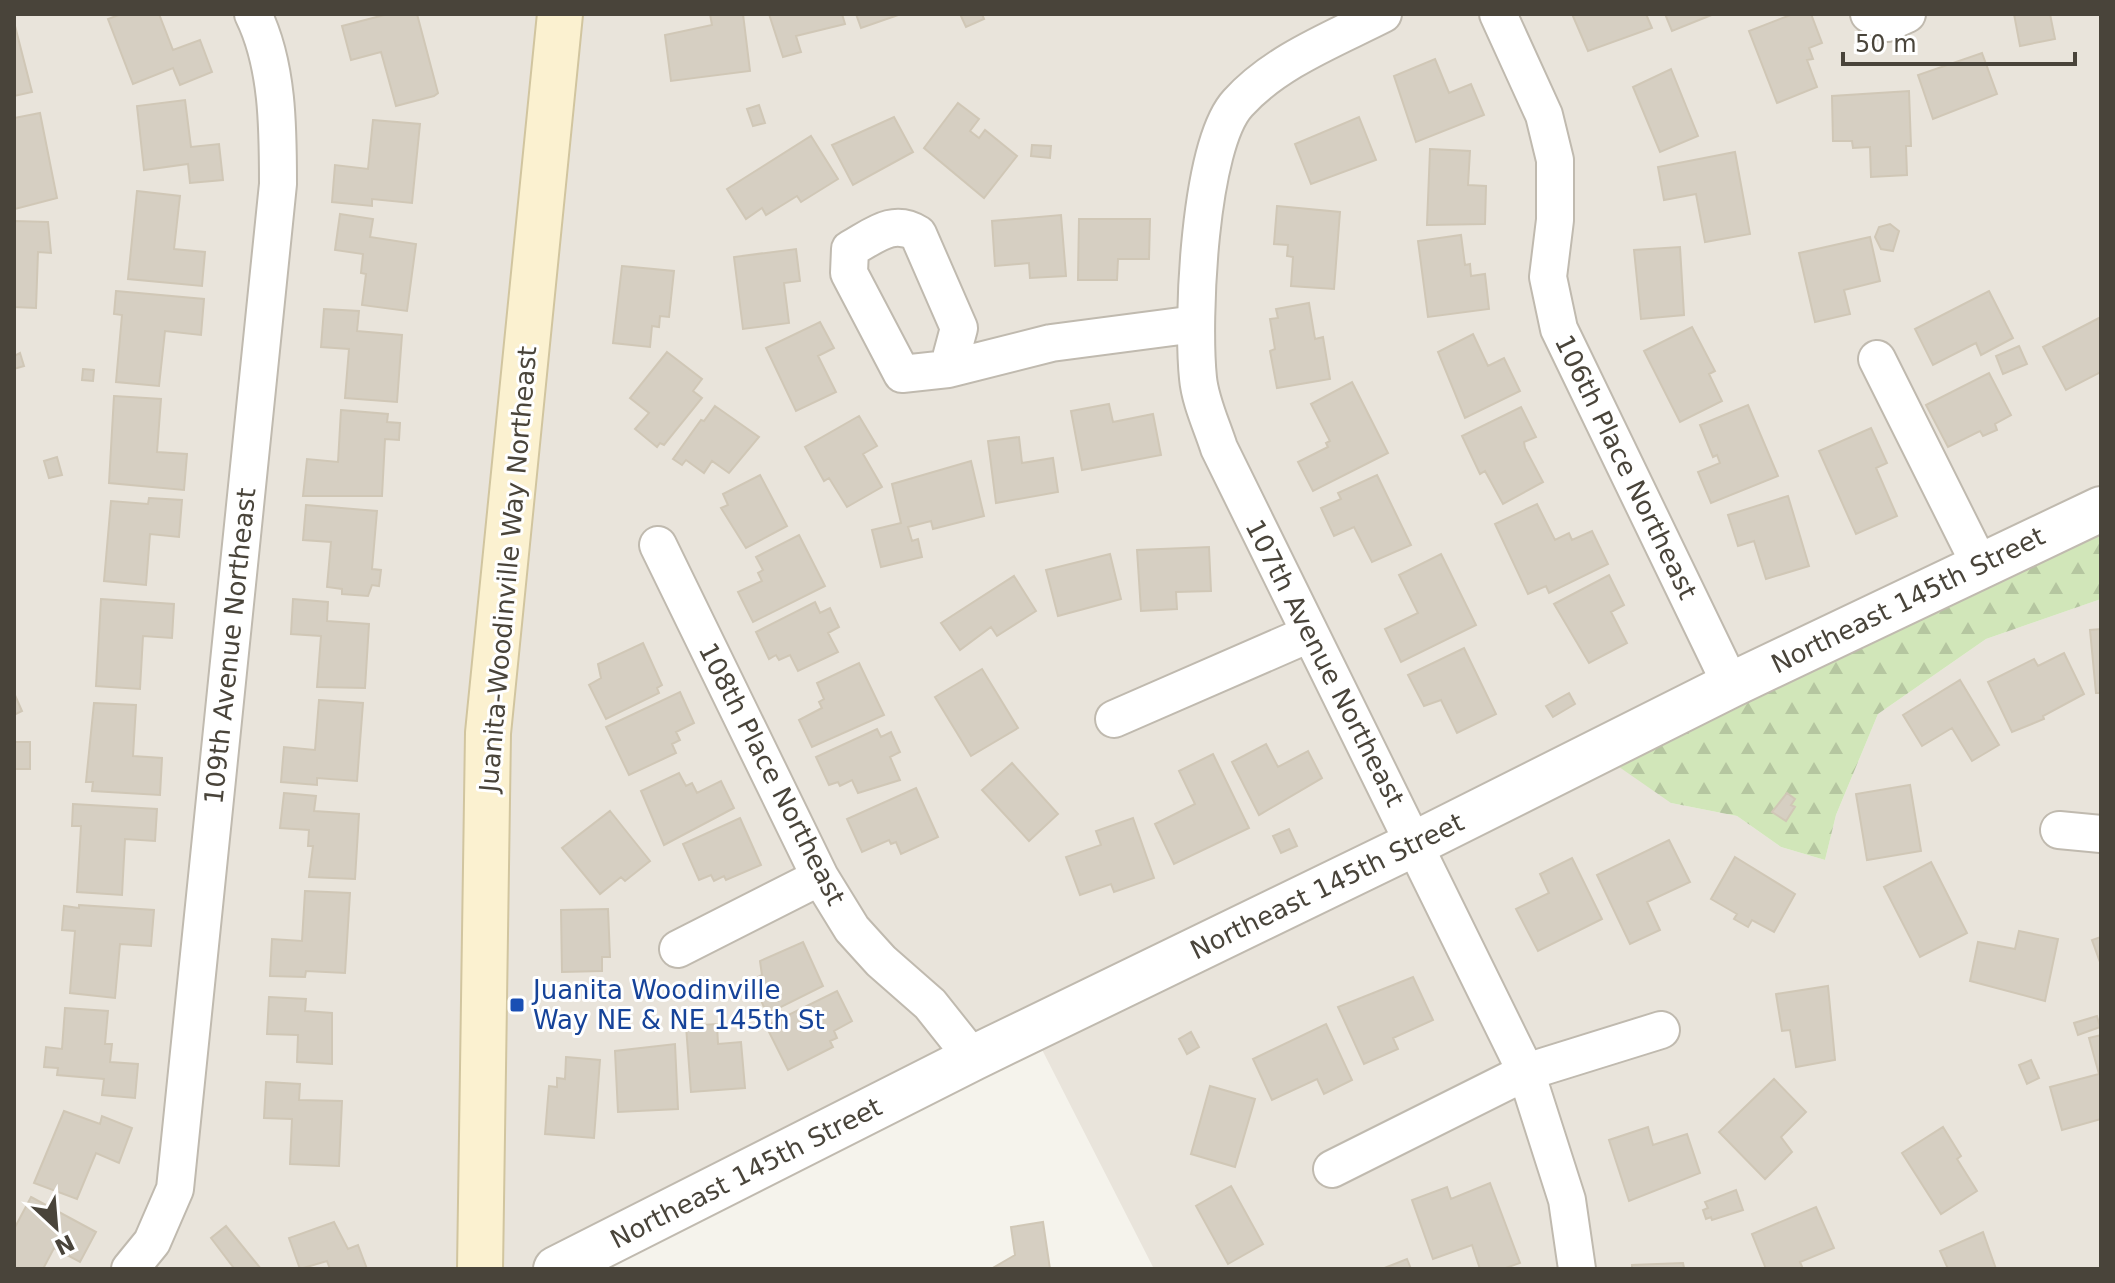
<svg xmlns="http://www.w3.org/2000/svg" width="2115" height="1283" font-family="'DejaVu Sans',sans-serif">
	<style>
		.residential { fill: #e9e4db }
		.forest { fill: url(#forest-firs) }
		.building { fill: #d6cfc2; stroke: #d0c7b6; stroke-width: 2 }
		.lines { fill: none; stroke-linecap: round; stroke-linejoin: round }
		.minor-casing { stroke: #c0baaf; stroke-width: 40 }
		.tertiary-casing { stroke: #c0baaf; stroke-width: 48 }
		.secondary-casing { stroke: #d1c59f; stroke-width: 48 }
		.minor { stroke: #fff; stroke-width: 36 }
		.tertiary { stroke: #fff; stroke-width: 44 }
		.secondary { stroke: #fbf1d0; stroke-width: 44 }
		.transit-dot { fill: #1a4fb4; stroke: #fff; stroke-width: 3 }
		.labels { text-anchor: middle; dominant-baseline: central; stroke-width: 6; stroke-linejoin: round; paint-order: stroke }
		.street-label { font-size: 26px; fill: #49443a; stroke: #fff }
		.transit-label { font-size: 26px; fill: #164399; stroke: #fff; text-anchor: start }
	</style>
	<defs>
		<pattern id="forest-firs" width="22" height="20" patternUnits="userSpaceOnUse" patternTransform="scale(2)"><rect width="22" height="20" fill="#d1e6b9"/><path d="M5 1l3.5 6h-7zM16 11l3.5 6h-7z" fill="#b5c6a0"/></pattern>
	</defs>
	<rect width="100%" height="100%" fill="#f5f3ec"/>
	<path class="residential" d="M14,14H2101V509L1671,803L1737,816L1781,847L1825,860L1836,815L1878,714L1986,639L2101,599V1269H1154L1032,1030L556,1269H14Z"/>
	<path class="forest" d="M2101,509V599L1986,639L1878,714L1836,815L1825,860L1781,847L1737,816L1671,803L1599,753Z"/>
	<path class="building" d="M121,14H159L173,50L200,40L212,72L180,85L173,68L133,84L108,19Z
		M388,14H417L438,93L434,96L396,106L381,52L351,60L342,26Z
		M710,14H743L750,71L671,81L665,35L712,25Z
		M769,14H842L845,24L796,36L801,52L783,57Z
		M856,14H901L861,28Z
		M960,14H982L984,19L966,27Z
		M1572,14H1646L1652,28L1588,51Z
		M1665,14H1714L1672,31Z
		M1793,14H1811L1822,43L1809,48L1813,59L1807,60L1817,87L1777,103L1749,31Z
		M2014,14H2050L2055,39L2020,46Z
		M14,22L32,92L14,96Z
		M1982,53L1997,94L1933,119L1918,75Z
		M1435,59L1449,93L1471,84L1484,115L1416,142L1394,76Z
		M1671,69L1698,136L1660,152L1633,87Z
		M1909,91L1911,146H1906L1907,175L1871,177L1870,147L1853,148L1852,141H1833L1832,96Z
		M185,100L191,147L219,144L223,180L190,183L188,164L144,170L137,106Z
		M958,103L979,119L970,131L979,138L985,130L1017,156L984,198L924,148Z
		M759,105L765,123L753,126L747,109Z
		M40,113L57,198L15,209L14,118Z
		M894,117L913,152L853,185L832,145Z
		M1359,117L1376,160L1311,184L1295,144Z
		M373,120L420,124L412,203L372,199V206L332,202L335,165L368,169Z
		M811,136L838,179L801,202L797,196L766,215L762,208L746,219L727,189Z
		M1032,145L1051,146L1050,158L1031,156Z
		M1430,149L1470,151L1468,185L1486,186L1485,224L1427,225Z
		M1735,152L1750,234L1705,242L1696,194L1664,200L1658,167Z
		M137,191L180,196L174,249L205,252L202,286L128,279Z
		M1277,206L1340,212L1334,289L1291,286L1293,257L1287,256L1288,245L1274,244Z
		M340,214L373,219L370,237L416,244L407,311L362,305L366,274L361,273L363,254L335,250Z
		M1061,215L1066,276L1030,278L1029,263L995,266L992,221Z
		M1079,219H1150L1149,259H1118L1117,280H1078Z
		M14,221L48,222L51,253L38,252L36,308L14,307Z
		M1890,224L1899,231L1893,251L1881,249L1875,237L1879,227Z
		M1461,235L1465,265L1470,264L1471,276L1485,274L1489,309L1428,317L1418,241Z
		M1870,237L1880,281L1844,290L1850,314L1815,322L1799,253Z
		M1680,247L1684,315L1641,319L1634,250Z
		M796,249L800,281L784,283L789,323L743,329L734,257Z
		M622,266L674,271L669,317L660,316L659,327L652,326L650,347L613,343Z
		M116,291L204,299L201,335L165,331L159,386L116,382L122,315L114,314Z
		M1989,291L2013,338L1981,355L1976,343L1933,365L1915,329Z
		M1309,303L1315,339L1323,337L1330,379L1277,388L1270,351L1275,349L1270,319L1278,318L1276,309Z
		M324,309L359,311L357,331L402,335L397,402L345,398L349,349L321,347Z
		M2101,317V372L2066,390L2043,347Z
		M820,322L834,348L818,356L836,392L796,411L766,348Z
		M1692,327L1715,371L1709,374L1722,401L1680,422L1644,351Z
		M1473,334L1488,366L1504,358L1520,391L1465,418L1438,352Z
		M2019,346L2027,364L2003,374L1996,356Z
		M667,352L702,379L693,391L702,398L664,445L660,443L657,447L635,429L649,413L630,398Z
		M20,353L24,366L14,369V356Z
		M83,369L94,370L93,381L82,380Z
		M1989,373L2011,415L1995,424L1997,430L1983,436L1980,431L1948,447L1926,405Z
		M1352,382L1388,453L1313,491L1298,462L1328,447L1326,443L1330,441L1311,404Z
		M114,396L161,399L157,452L187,454L184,490L109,483Z
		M1109,404L1113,422L1153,414L1161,455L1082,470L1071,411Z
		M1748,405L1778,476L1711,503L1698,472L1720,463L1717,455L1713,457L1700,425Z
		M715,406L759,437L729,473L712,461L704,473L686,460L682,465L673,459L701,420L704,421Z
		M1521,407L1536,437L1524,442L1525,448L1543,482L1503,504L1485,471L1480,474L1462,436Z
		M341,410L388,414L387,422L400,423L399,440L385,439L382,496H303L307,459L338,462Z
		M859,416L877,446L863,454L882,487L847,507L829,478L824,481L805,447Z
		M1871,428L1887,463L1876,468L1897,516L1856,534L1819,451Z
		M1019,437L1022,463L1053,458L1058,492L996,503L988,441Z
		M57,457L62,475L49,478L44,461Z
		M971,461L984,516L933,529L931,521L908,527L912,541L918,539L922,557L881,567L872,530L901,523L892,484Z
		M760,475L787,526L746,548L721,508L728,505L723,494Z
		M1377,475L1411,545L1372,562L1354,527L1334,536L1321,508L1341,499L1338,493Z
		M1788,496L1809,566L1766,579L1754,541L1738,546L1728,515Z
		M149,498L182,500L179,537L150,534L146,585L104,581L111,501L148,504Z
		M1537,504L1555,540L1569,533L1572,540L1592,531L1608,564L1549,593L1546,586L1528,594L1495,524Z
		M306,505L377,511L372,569L381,570L379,586L372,585L368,596L342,594V589L327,587L331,542L303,540Z
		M799,535L825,586L753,622L738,592L762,581L758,573L763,570L756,557Z
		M1209,547L1211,591L1176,592L1177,609L1141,611L1137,550Z
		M1110,554L1121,599L1058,616L1046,570Z
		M1441,554L1476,625L1401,662L1385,629L1418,613L1399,575Z
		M1609,575L1624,605L1611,612L1627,643L1589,663L1554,604Z
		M1014,576L1036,611L997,636L991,627L960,650L941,623Z
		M101,599L174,604L172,638L143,636L140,689L96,686Z
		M293,599L328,602L327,621L369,624L365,688L317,687L321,636L291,634Z
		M815,602L820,613L830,608L839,627L828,633L838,652L798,671L790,655L779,660L776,655L769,659L756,632Z
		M2101,629V693H2096L2090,630Z
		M643,643L662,685L657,688L659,693L606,719L589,685L601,678L598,664Z
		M1464,648L1496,714L1457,733L1441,700L1424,706L1408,675Z
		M2064,653L2084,694L2043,716L2044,719L2012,732L1988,682L2034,659L2038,666Z
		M859,663L884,715L812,747L799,720L822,708L819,702L824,699L817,683Z
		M982,669L1018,728L971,756L935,697Z
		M1960,680L1999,745L1972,761L1952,728L1922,746L1903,715Z
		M680,692L694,723L676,732L680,740L672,744L676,753L629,775L606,727Z
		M14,693L22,711L14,715Z
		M1569,693L1575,704L1553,717L1546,706Z
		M319,700L363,703L357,781L317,778V785L281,782L284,747L315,750Z
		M94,703L136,705L133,756L162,758L160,795L92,791L93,782H86Z
		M877,729L881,737L891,732L900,752L890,757L900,780L858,793L852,780L840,786L838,782L829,785L816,757Z
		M14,742H30V769H14Z
		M1266,744L1278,767L1308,751L1322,778L1259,815L1232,762Z
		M1213,754L1249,828L1174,864L1155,824L1195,804L1179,771Z
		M1012,763L1058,814L1029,841L982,790Z
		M679,773L686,786L692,783L697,793L721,781L734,808L664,845L641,791Z
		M1910,785L1921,851L1867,860L1856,794Z
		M916,788L938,837L901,854L896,842L891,844L889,840L862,852L847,819Z
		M284,793L316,796L314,811L359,814L355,879L309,877L313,846H308L309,830L280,828Z
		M1787,793L1795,799L1791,805L1795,807L1786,821L1772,812Z
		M73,804L157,809L155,841L125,839L122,895L77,892L81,826H72Z
		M610,811L650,861L625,881L621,877L600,894L562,848Z
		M740,818L761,865L726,880L724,876L714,881L711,875L699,880L683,844Z
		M1133,818L1154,878L1114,892L1111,884L1080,895L1066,857L1101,845L1096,831Z
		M1289,829L1297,846L1281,853L1273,836Z
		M1669,840L1690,882L1647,902L1660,930L1630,944L1597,875Z
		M1735,857L1795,894L1774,932L1752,920L1748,927L1734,919L1737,914L1711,899Z
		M1572,858L1602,919L1538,951L1516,909L1549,893L1540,874Z
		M1931,862L1967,933L1920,957L1884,887Z
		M305,891L350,893L345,973L306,971L305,977L270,976L272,939L302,941Z
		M79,905L154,910L151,946L120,944L115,998L70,993L75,931L62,930L64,906L79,908Z
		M608,909L610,957H602V971L562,972L561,910Z
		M2019,931L2058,939L2045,1001L1970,981L1978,942L2015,949Z
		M2101,937V965L2092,940Z
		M803,942L823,986L767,1014L752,980L762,975L760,961Z
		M1413,977L1433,1020L1393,1038L1398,1049L1364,1064L1338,1007Z
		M1828,986L1835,1060L1796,1067L1790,1030L1782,1031L1776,994Z
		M837,991L852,1021L834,1031L837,1038L830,1041L833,1047L788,1070L766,1026Z
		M269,997L306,999L305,1011L332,1013V1064L297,1062L298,1035L267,1034Z
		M65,1008L108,1011L105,1044H112L110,1062L138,1064L135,1098L102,1095L104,1079L57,1075L58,1068L44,1067L46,1047L62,1049Z
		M2097,1016L2100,1027L2078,1035L2074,1023Z
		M717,1024L718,1044L741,1042L745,1088L691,1092L686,1026Z
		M1326,1024L1352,1080L1324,1094L1317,1079L1272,1100L1253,1059Z
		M1191,1032L1199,1047L1187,1054L1179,1039Z
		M2101,1035V1119L2062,1130L2050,1087L2099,1074L2089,1038Z
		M675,1044L678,1109L618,1112L615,1051Z
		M566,1057L600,1060L594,1138L545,1134L549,1086L557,1087V1078L565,1079Z
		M2031,1060L2039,1078L2027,1084L2019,1065Z
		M1774,1079L1806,1112L1781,1137L1792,1152L1765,1179L1719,1132Z
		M266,1082L300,1084L299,1100L342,1101L339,1166L290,1164L292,1119L264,1118Z
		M1210,1086L1255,1099L1235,1167L1191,1154Z
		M64,1111L100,1124L102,1116L132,1128L119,1163L96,1153L77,1199L34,1183Z
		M1648,1127L1653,1145L1687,1134L1700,1173L1629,1201L1609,1140Z
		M1943,1127L1961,1156L1957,1159L1977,1191L1941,1214L1902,1153Z
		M1490,1183L1520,1263L1503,1269H1480L1472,1245L1433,1259L1412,1200L1447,1187L1451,1199Z
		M1231,1186L1263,1244L1228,1264L1196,1206Z
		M1736,1190L1743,1210L1712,1220L1711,1217L1706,1219L1703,1210L1708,1208L1705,1202Z
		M31,1197L96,1232L80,1262L54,1248L43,1269H14V1229Z
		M1816,1207L1834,1248L1800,1262L1803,1269H1766L1752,1234Z
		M334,1222L348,1249L358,1245L367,1269H330L327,1261L300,1269L289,1238Z
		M1043,1222L1050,1269H991L1015,1255L1011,1227Z
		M226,1226L261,1269H231L233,1267L211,1238Z
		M1983,1232L1996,1269H1948L1940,1251Z
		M1407,1259L1411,1269H1382Z
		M1683,1263L1684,1268L1711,1269H1632V1265Z"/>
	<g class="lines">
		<defs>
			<path id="minor" d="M1383,14C1334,39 1276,61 1238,103C1199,145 1192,320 1198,378C1200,401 1212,426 1219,448L1526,1072L1567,1200L1577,1269
				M1498,14L1544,115L1555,160V220L1548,277L1559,329L1731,685
				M1869,14L1887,23L1907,14
				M1877,359L1980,565
				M948,369L959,328L918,234C893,218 874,236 850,249L849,273L902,374L948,369L1051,343L1196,324
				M658,545L820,877L852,929L881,961L930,1004L973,1058
				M1114,719L1309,634
				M2059,830L2101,834
				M678,949L820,877
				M1332,1169L1526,1072L1661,1030
				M130,1269L152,1242L175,1189L278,184C278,128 278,65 253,14"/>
			<path id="tertiary" d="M556,1269L973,1058L1416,843L1731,685L2101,509"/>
			<path id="secondary" d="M480,1269L488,733L560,14"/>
		</defs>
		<use href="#minor" class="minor-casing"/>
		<use href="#tertiary" class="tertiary-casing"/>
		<use href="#secondary" class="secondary-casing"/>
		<use href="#minor" class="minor"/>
		<use href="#tertiary" class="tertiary"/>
		<use href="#secondary" class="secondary"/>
	</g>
	<rect class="transit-dot" x="509" y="997" width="16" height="16" rx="4"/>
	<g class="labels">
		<g class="street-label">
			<text transform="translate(1626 467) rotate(64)">106th Place Northeast</text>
			<text transform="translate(508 569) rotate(-85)">Juanita-Woodinville Way Northeast</text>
			<text transform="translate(1908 600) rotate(-26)">Northeast 145th Street</text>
			<text transform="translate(230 646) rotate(-84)">109th Avenue Northeast</text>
			<text transform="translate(1325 663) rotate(63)">107th Avenue Northeast</text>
			<text transform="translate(772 774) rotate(63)">108th Place Northeast</text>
			<text transform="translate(1327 886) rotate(-26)">Northeast 145th Street</text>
			<text transform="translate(746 1173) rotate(-27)">Northeast 145th Street</text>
		</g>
		<g class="transit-label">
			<text x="533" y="990">Juanita Woodinville<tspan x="533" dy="30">Way NE &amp; NE 145th St</tspan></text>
		</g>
	</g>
	<rect width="2115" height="1283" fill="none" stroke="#49443a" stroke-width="32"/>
	<g transform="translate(56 1227) rotate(154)" stroke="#ffffff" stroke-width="6" paint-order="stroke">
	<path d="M0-6L14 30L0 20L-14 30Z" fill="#49443a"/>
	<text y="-12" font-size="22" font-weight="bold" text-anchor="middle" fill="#49443a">N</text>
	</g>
	<path d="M1843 52v12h232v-12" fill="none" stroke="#49443a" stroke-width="4"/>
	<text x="1855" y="52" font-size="24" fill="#49443a" stroke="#ffffff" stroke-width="6" paint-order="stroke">50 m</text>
</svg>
